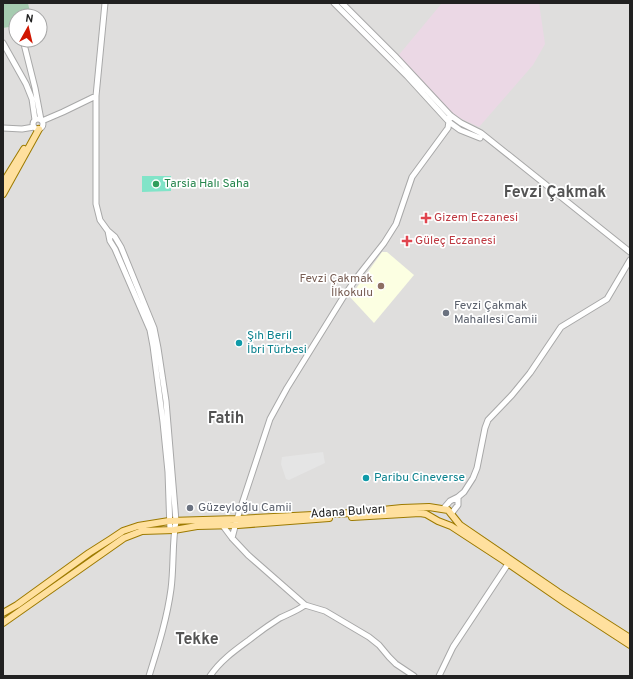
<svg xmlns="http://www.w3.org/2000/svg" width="633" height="679" font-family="Overpass,sans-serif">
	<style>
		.residential { fill: #dfdedd }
		.industrial { fill: #ebd8e5 }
		.education { fill: #fcffe2 }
		.cemetery { fill: #a6ccb0 }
		.pitch { fill: #81e4c8 }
		.parking { fill: #e5e5e5 }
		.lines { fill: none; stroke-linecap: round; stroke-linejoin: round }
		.minor-casing { stroke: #a8a8a8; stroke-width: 7 }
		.major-casing { stroke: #9d7a00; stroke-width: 8 }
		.minor { stroke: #fff; stroke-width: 5 }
		.major { stroke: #ffe09e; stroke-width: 6 }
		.leisure-dot { fill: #2e9e5b; stroke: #fff; stroke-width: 1.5 }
		.health-dot { fill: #e0444e; stroke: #fff; stroke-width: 1.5 }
		.education-dot { fill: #8d6e63; stroke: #fff; stroke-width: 1.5 }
		.worship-dot { fill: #6b7280; stroke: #fff; stroke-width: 1.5 }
		.culture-dot { fill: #0f9aa8; stroke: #fff; stroke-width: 1.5 }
		.labels { text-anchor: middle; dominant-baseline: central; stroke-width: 3.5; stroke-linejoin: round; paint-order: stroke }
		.leisure-label { font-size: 12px; fill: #27864d; stroke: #fff; text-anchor: start }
		.health-label { font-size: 12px; fill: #be3a42; stroke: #fff; text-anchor: start }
		.education-label { font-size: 12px; fill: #785e54; stroke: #fff; text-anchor: end }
		.worship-label { font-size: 12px; fill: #5b616d; stroke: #fff; text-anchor: start }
		.culture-label { font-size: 12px; fill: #0d838f; stroke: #fff; text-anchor: start }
		.street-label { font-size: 12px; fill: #212121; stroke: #fff }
		.district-label { font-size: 16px; font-weight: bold; fill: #545454; stroke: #fff }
	</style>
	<rect width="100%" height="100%" fill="#f1efe7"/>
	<path class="residential" d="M28,3H630V676H3V28L16,26V40H40V16H31Z"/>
	<path class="industrial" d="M442,3H539L545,44L533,65L479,127L455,116L398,56Z"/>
	<path class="education" d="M382,252H387L414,275L374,323L350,297Z"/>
	<path class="cemetery" d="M3,3H28L31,16H16V26L3,28Z"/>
	<path class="pitch" d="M142,176H171V191L142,192Z"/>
	<path class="parking" d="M323,452L325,463L289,480L286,479L281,464L282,457Z"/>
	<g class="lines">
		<defs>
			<path id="minor" d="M105,3L96,96V204L100,220L108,231L110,241L115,249L150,330L153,346L163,422L168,472L170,530
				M334,3L407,76L449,122L460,130L480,138
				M342,3L395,56L450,115L461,123L481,133L630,252
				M23,40L35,88L41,120
				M3,43L26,84L32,99L35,120
				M33 124a5 5 0 1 1 10 0a5 5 0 1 1-10 0Z
				M42,121L63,112L96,96
				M3,128L22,129L34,127
				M108,231L115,237L121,247L154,328L158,348L166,401L176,521C172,543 174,566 171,589C167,619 158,647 149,676
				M443,509L450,501L458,497L464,492L473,478L477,468L485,428L488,420L512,395L530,373L561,327L607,299L630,260
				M451,514L458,505V497
				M223,526L232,538L248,555L305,605L325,611L369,637L379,645L389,657L396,664L414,676
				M232,538L237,519L270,419L287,388L344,296L358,276L384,243L396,224L412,177L448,128L450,115
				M210,676C220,661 234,651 249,640C259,632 269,625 280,618C288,614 297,611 305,605
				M439,676L453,647L508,564"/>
			<path id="major" d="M3,183L24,149
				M3,194L39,129
				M352,517L420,513L426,514L438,521L451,526L503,560L567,604L630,645
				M3,613L17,605L89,553L111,539L123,531L138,526L169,521L237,519L352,513L402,508L429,507L448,510L460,525L558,592L630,638
				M3,623L124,538L142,531L174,530L197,526L238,525L329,518"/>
		</defs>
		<use href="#minor" class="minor-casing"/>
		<use href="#major" class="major-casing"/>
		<use href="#minor" class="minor"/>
		<use href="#major" class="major"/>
	</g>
	<circle class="leisure-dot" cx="156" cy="184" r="4"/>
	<g class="health-dot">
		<path d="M424 212h4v4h4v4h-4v4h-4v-4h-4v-4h4z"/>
		<path d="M405 235h4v4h4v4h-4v4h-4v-4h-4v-4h4z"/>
	</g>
	<circle class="education-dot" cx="381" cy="286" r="4"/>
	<g class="worship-dot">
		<circle cx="446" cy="313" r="4"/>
		<circle cx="190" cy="508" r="4"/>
	</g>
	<g class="culture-dot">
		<circle cx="239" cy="343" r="4"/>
		<circle cx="366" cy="478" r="4"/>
	</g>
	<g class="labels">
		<g class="leisure-label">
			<text x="164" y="184">Tarsia Halı Saha</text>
		</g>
		<g class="health-label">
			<text x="434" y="218">Gizem Eczanesi</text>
			<text x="415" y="241">Güleç Eczanesi</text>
		</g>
		<g class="education-label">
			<text x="373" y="279">Fevzi Çakmak<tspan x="373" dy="14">İlkokulu</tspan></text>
		</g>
		<g class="worship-label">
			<text x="454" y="306">Fevzi Çakmak<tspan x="454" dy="14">Mahallesi Camii</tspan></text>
			<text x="198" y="508">Güzeyloğlu Camii</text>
		</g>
		<g class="culture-label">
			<text x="247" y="336">Şıh Beril<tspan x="247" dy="14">İbri Türbesi</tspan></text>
			<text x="374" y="478">Paribu Cineverse</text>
		</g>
		<g class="street-label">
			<text transform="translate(348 512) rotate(-4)">Adana Bulvarı</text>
		</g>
		<g class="district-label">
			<text x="555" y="193">Fevzi Çakmak</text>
			<text x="226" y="419">Fatih</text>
			<text x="197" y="640">Tekke</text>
		</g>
	</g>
	<rect width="633" height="679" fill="none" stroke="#212121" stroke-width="8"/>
	<g transform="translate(28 28) rotate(8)"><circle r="19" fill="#ffffff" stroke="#a6a6a6"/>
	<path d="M0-3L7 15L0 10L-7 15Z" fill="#d11600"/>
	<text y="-6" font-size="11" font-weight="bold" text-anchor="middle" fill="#212121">N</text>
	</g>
</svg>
